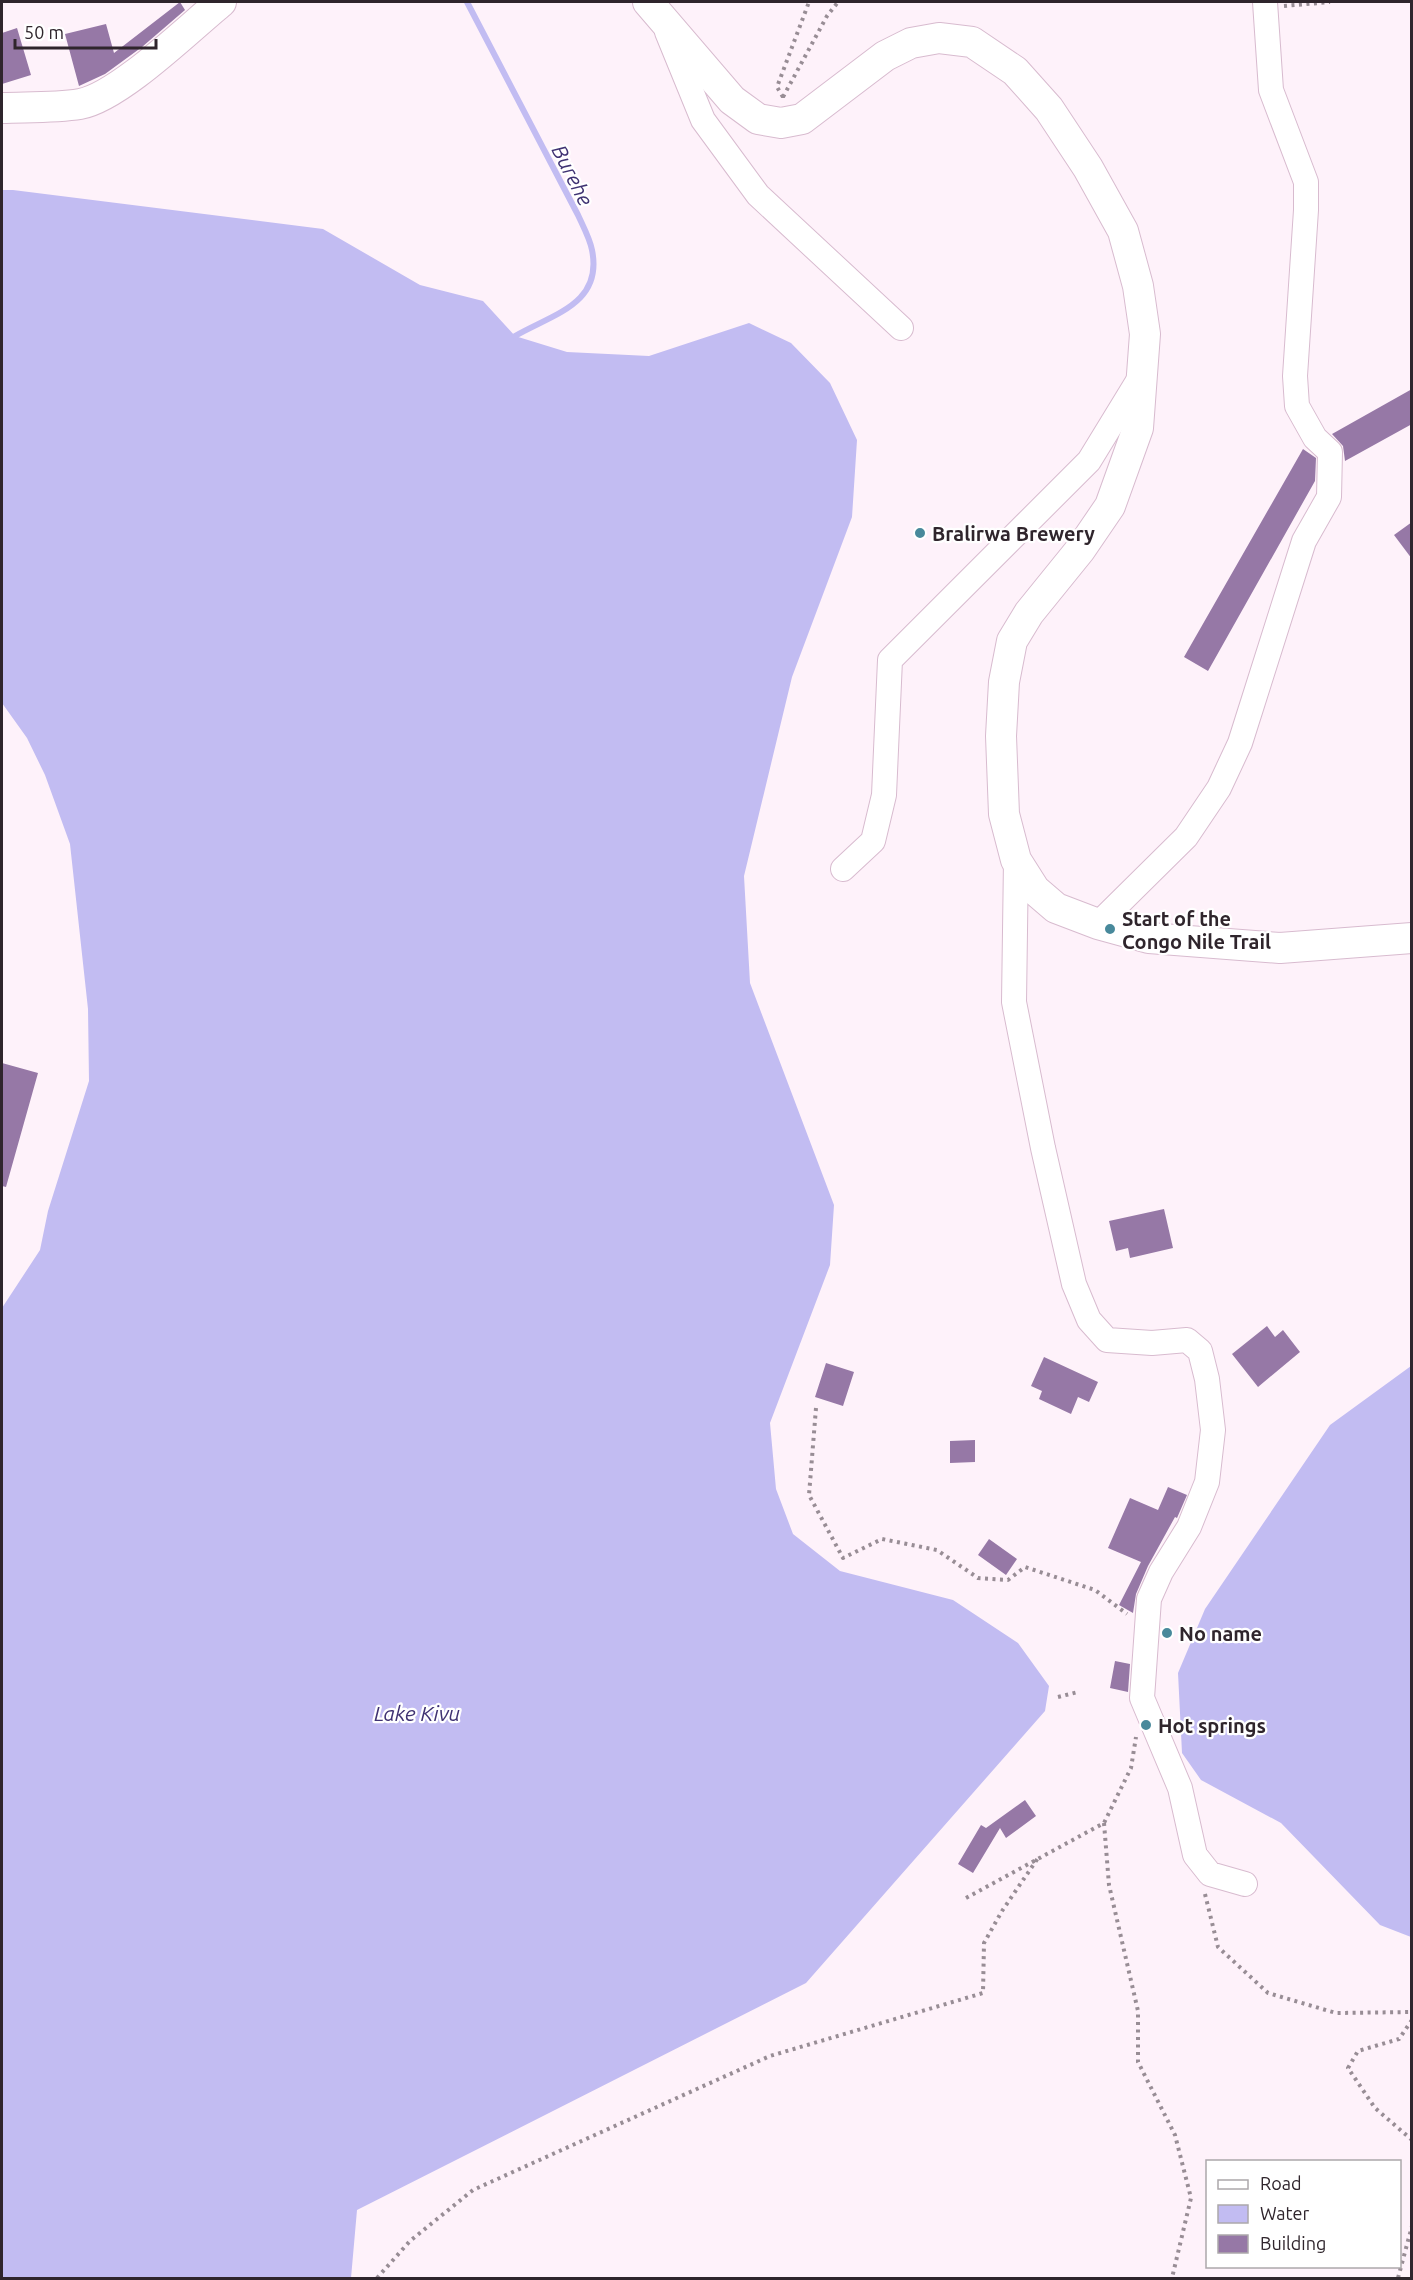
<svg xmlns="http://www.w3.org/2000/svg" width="1413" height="2280" font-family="Ubuntu,sans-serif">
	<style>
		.water { fill: #c2bcf2 }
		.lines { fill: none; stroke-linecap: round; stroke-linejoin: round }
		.stream { stroke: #c2bcf2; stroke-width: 6 }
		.building { fill: #9678a6 }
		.minor-casing { stroke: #d8bbcf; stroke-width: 26 }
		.major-casing { stroke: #d8bbcf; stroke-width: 32 }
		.path { stroke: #988d95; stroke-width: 4; stroke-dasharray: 3 4.5; stroke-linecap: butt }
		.minor { stroke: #fff; stroke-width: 24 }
		.major { stroke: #fff; stroke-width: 30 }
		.poi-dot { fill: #48899b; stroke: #fff; stroke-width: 2 }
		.labels { text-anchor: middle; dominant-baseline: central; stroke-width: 4.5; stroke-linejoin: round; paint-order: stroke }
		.poi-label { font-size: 20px; font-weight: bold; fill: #2f252c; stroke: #fff; text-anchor: start }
		.water-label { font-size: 21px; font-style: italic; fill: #3f3272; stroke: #fff }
	</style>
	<rect width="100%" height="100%" fill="#fef2fa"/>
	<path class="water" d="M2,190H13L323,229L420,285L483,301L515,336L567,352L649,356L749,323L791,343L830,383L857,440L852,517L792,677L744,876L750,983L834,1205L830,1265L770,1423L776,1489L793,1534L840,1571L953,1600L1018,1643L1049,1686L1045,1711L806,1983L357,2210L351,2278H2V1308L40,1250L48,1211L89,1081L88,1009L70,844L45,775L27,738L2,703Z
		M1411,1366V1937L1380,1925L1281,1823L1201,1780L1182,1753L1178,1673L1205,1609L1330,1425Z"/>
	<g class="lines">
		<path class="stream" d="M467,2L578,215C583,226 590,239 592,250C603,304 553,314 515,336"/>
	</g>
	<path class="building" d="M180,2L185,10L142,47L105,74L79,86L65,34L106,24L114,53Z
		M17,28L31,75L2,84V33Z
		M1412,389V424L1345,461L1343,446L1332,434Z
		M1303,449L1316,458L1315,481L1208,671L1184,657Z
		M1412,522V559L1394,535Z
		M2,1063L38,1073L6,1187L2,1186Z
		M1164,1209L1173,1248L1130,1258L1128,1248L1116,1251L1109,1221Z
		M1267,1326L1275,1337L1283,1330L1300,1352L1258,1387L1232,1354Z
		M1044,1357L1098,1382L1089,1402L1078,1397L1071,1414L1039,1399L1042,1391L1031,1386Z
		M826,1363L854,1372L843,1406L815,1397Z
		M975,1440V1462L950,1463V1441Z
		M1168,1487L1187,1495L1177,1518L1175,1517L1148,1566L1136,1594L1133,1613L1119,1605L1141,1562L1108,1548L1130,1498L1158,1510Z
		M989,1539L1017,1559L1006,1575L978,1555Z
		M1115,1661L1130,1664L1128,1692L1110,1688Z
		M1025,1800L1036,1816L1006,1838L1000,1828L973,1873L958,1864L981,1825L986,1828Z"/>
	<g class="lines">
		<defs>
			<path id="minor" d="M667,32L703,120L758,195L901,328
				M1016,860L1014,1002L1043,1148L1074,1284L1089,1320L1107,1340L1152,1343L1187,1340L1200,1351L1207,1379L1213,1430L1207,1482L1189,1527L1161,1572L1149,1599L1142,1698L1180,1788L1195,1855L1210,1874L1245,1884
				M843,869L873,841L884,795L890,660L1089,461L1141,376
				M1098,924L1186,837L1219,788L1240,743L1304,541L1329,497L1330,452L1315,438L1297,406L1295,376L1306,210V182L1271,90L1265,2"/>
			<path id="major" d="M648,2L732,100L758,119L781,123L802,119L885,56L911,43L939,38L972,42L1015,71L1049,109L1088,168L1123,231L1138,286L1145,334L1138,428L1110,506L1080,550L1029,613L1012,641L1004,682L1001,736L1004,814L1016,860L1035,890L1056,908L1098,924L1149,938L1280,948L1412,938
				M2,108C27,107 55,108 80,104C119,97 189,28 221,2"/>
		</defs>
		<use href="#minor" class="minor-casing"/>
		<use href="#major" class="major-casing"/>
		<path class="path" d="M1284,6L1330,2
			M783,97L827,16L838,2
			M783,97L777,87L809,2
			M816,1408L809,1495L843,1558L882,1539L937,1550L978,1578L1008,1580L1025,1567L1095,1590L1127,1614
			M1058,1697L1078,1692
			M1104,1823L1109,1885L1138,2011V2062L1175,2135L1191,2198L1172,2278
			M1205,1894L1218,1947L1268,1993L1336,2013L1412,2012
			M966,1898L1104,1823L1131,1768L1136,1737
			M1412,2020L1399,2039L1358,2051L1348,2068L1375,2108L1412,2140
			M377,2278L410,2241L473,2190L770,2056L983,1993L984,1943L1002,1911L1038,1858
			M1398,2278L1412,2226"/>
		<use href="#minor" class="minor"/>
		<use href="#major" class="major"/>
	</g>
	<g class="poi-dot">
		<circle cx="920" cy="533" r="6"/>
		<circle cx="1110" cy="929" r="6"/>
		<circle cx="1167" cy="1633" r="6"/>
		<circle cx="1146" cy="1725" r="6"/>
	</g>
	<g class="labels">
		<g class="poi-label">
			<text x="932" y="533">Bralirwa Brewery</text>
			<text x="1122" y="918">Start of the<tspan x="1122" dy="23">Congo Nile Trail</tspan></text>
			<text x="1179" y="1633">No name</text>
			<text x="1158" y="1725">Hot springs</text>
		</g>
		<g class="water-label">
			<text transform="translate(573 175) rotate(63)">Burehe</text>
			<text x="417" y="1713">Lake Kivu</text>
		</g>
	</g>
	<rect width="1413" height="2280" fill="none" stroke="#2f252c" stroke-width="6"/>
	<rect x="1206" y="2160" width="195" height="108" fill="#ffffff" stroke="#aca8ab" stroke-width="1.5"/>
	<rect x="1218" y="2180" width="30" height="9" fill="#ffffff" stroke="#aca8ab" stroke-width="1.5"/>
	<text x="1260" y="2190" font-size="18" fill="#2f252c">Road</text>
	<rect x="1218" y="2205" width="30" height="18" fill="#c2bcf2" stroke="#aca8ab" stroke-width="1.5"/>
	<text x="1260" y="2220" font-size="18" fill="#2f252c">Water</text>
	<rect x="1218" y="2235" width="30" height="18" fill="#9678a6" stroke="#aca8ab" stroke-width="1.5"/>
	<text x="1260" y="2250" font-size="18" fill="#2f252c">Building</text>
	<path d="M15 39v9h141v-9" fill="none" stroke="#2f252c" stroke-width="3"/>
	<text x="24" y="39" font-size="18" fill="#2f252c" stroke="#ffffff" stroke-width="4.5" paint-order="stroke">50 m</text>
</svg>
